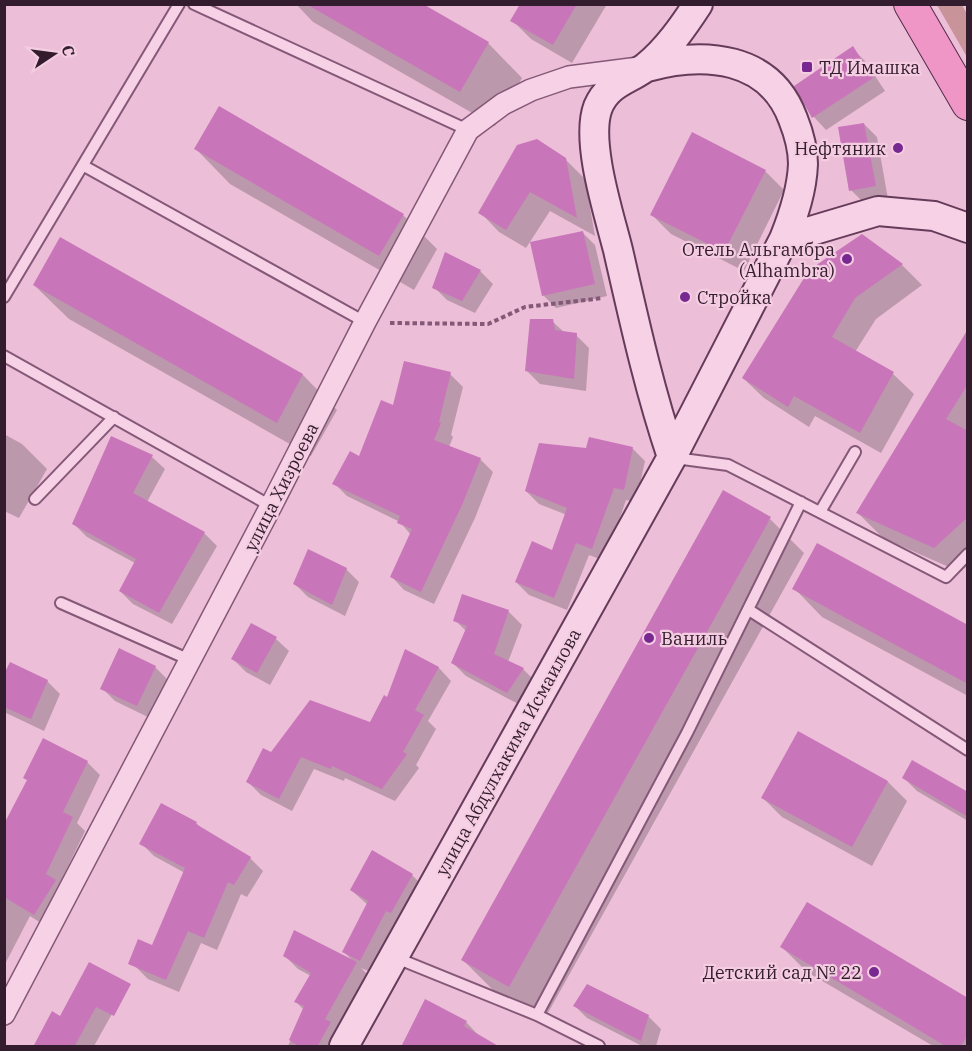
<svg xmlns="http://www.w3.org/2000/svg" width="972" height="1051" font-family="'IBM Plex Serif',serif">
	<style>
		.green { fill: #c9939a }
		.shadow { fill: #0003 }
		.building { fill: #c975ba }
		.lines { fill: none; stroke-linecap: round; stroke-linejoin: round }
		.service-casing { stroke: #845877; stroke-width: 14 }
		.minor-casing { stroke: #845877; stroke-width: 24 }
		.secondary-casing { stroke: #653b5a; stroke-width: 32 }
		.primary-casing { stroke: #512c49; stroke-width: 34 }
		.path { stroke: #845877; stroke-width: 4; stroke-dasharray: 4.5 3; stroke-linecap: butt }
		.service { stroke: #f7d1e6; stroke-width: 10 }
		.minor { stroke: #f7d1e6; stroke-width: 21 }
		.secondary { stroke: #f7d1e6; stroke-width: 28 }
		.primary { stroke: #ef96c7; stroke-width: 32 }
		.poi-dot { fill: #772991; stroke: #f4cde2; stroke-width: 2 }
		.labels { text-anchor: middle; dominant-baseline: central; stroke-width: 4.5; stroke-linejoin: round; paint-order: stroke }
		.poi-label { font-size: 18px; fill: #331c2e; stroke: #f4cde2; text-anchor: start }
		.street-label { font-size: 18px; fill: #331c2e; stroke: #f4cde2 }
	</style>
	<rect width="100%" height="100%" fill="#ecbed7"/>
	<path class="green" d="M937,5H962L967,14V57Z"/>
	<path class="shadow" d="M296,4H420L488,43L522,78L495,126L313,22Z
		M521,4H607L572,63L531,39L512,20Z
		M852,48L865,61L885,91L826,130L814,117L796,86Z
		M864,124L877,137L888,199L864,203L851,190Z
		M196,149L403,215L437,249L414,290L230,184Z
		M565,159L585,179L595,236L550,211L526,248L499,232L480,212Z
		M765,171L784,190L744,271L671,234L652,215Z
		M582,232L595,245L607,296L556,308L543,295Z
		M862,235L902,265L922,285L876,319L855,352L893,374L914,394L881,453L815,416L809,427L764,398L743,378Z
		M60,239L303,375L337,410L311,456L69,319L34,285Z
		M446,254L480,271L493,284L475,313L447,300L434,287Z
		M552,321L565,333L576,335L589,348L586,391L540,384L527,371Z
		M968,332V565L960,572L883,538L858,513Z
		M450,374L463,387L451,435L453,437L449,447L480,459L493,472L475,518L434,604L404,590L392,577L411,535L400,522L347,496L334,483L360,458L394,407Z
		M4,434L22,444L47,469L19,518L4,511Z
		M632,448L645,461L636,502L626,500L605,561L589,555L567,610L529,595L516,582L553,552L567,515L539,504L526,491L587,450Z
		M152,457L165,469L147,502L204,533L217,546L172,624L133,604L120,591L135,563L87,537L74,524Z
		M770,519L804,553L544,1020L497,994L463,960Z
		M346,569L359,582L345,616L308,597L295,584Z
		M794,588L968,627V696L822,617Z
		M463,595L509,612L522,625L508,662L523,669L536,682L520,705L466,676L453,663L466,631L455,620Z
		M276,639L289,651L270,685L246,672L233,659Z
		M406,651L439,668L451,681L428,721L436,729L416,765L419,768L395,801L345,778L344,781L314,769L292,811L261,795L248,782L271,754L370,724L388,699Z
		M155,667L168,680L150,718L115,701L102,688Z
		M4,678L47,681L60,694L44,731L4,712Z
		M798,733L888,782L907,801L872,866L782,817L763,798Z
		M87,762L100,775L77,823L85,831L59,885L68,894L47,927L30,916L4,966V827L28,781L25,778Z
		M904,778L968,794V821L917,791Z
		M196,823L203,830L250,858L263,871L247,897L241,894L217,950L201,943L179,992L148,979L135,966L153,947L185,873L154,856L141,843Z
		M412,875L425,888L373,973L361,968L369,976L337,1046H288L304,1010L296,1002L311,976L298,969L285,956L352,960L343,951L368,905L351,890Z
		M782,947L968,999V1046H933L807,972Z
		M126,989L94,1046H35L61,1018Z
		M575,1006L648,1016L661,1029L656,1046H642L587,1018Z
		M466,1022L481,1038L412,1046Z"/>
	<path class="building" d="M306,4H423L489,42L460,92Z
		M520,4H577L553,45L510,21Z
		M853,46L873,78L812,118L794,86Z
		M219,106L404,214L379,256L194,149Z
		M864,123L876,186L849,191L838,127Z
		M692,132L766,170L724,252L650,215Z
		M537,139L566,158L577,218L530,192L506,230L478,213L517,145Z
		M583,231L595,284L542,296L530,242Z
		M862,234L903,264L855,298L832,337L894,372L860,433L794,396L788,407L742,378L809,270Z
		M60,237L303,374L277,423L33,285Z
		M445,252L481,270L462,301L432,288Z
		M530,319H553L555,330L577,333L574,379L525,371Z
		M968,329V384L946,419L968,431V517L934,548L856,513Z
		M404,361L451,372L439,422L441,423L434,440L481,458L462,505L421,592L390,577L412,529L397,523L400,516L332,484L350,451L359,456L381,400L393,405Z
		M111,436L153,455L133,493L205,532L159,613L119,591L136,559L72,524Z
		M589,437L633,447L624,490L614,488L592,549L576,543L554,598L515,582L532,541L552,550L567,508L525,491L539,443L586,448Z
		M723,490L771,517L509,987L461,960Z
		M817,543L968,625V684L792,589Z
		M308,549L347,568L332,605L293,584Z
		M462,594L509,610L494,654L524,668L507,693L451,663L467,626L453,621Z
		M251,623L277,637L257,673L231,659Z
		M119,648L156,666L137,706L100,689Z
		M405,649L439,667L415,710L424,715L403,752L407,754L382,789L332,766L331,769L301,757L279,799L246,782L263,748L271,752L310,700L370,722L384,695L387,697Z
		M10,662L48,680L31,719L4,707V674Z
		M798,731L888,781L852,847L761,798Z
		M43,738L88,761L63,812L73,817L46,874L56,880L34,915L4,897V824L27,780L23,778Z
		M912,760L968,792V817L902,778Z
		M161,803L197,822L196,824L251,857L234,885L228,882L204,938L188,931L166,980L128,964L138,939L152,945L185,868L139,844Z
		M372,850L413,874L391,913L386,911L360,961L342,952L368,901L350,890Z
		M807,902L968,998V1035L960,1047H947L780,947Z
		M294,930L357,962L325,1019L331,1022L317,1047H300L289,1040L304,1006L294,1002L311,973L283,956Z
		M89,962L131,984L114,1016L96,1007L74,1047H33L52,1011L60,1016Z
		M587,984L649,1015L641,1041L573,1006Z
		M425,999L467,1021L464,1026L500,1047H401Z"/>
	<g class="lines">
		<defs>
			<path id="service" d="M194,4L468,130
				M84,166L365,322
				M4,297L179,4
				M4,356L271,506
				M675,458L728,465L946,577L968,554
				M35,499L114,417
				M820,512L855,452
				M61,603L190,660
				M749,610L968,750
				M394,957L537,1015L599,1046
				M537,1015L687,733L801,502"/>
			<path id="minor" d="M4,1014L271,506L365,322L468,130L503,104L531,90L569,77L639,68"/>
			<path id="secondary" d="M647,67C704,51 770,56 793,119C799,134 803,148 803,164C802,190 794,214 784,239
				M672,457C649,389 634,320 618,250C609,214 585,141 598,107C608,83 627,81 646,67C667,50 683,27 698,4
				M344,1046L672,457L784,239L878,211L934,216L968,228"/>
			<path id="primary" d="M910,4L968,104"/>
		</defs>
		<use href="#service" class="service-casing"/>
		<use href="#minor" class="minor-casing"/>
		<use href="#secondary" class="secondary-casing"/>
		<use href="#primary" class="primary-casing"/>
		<path class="path" d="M390,323L488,324L525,307L603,298"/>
		<use href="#service" class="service"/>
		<use href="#minor" class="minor"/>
		<use href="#secondary" class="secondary"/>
		<use href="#primary" class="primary"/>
	</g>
	<g class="poi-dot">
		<rect x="801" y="61" width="12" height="12" rx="3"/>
		<circle cx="898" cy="148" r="6"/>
		<circle cx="847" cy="259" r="6"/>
		<circle cx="685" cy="297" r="6"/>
		<circle cx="649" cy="638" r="6"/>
		<circle cx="874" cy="972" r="6"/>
	</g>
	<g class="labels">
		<g class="poi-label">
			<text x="819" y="67">ТД Имашка</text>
			<text x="886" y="148" text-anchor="end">Нефтяник</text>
			<text x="835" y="249" text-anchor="end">Отель Альгамбра<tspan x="835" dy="21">(Alhambra)</tspan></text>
			<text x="697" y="297">Стройка</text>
			<text x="661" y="638">Ваниль</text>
			<text x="862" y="972" text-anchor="end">Детский сад № 22</text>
		</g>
		<g class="street-label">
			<text transform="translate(281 487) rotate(-63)">улица Хизроева</text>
			<text transform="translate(508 752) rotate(-61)">улица Абдулхакима Исмаилова</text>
		</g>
	</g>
	<rect width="972" height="1051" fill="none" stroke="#331c2e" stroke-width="12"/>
	<g transform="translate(54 54) rotate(77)" stroke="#f4cde2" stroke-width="4.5" paint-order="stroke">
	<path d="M0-4.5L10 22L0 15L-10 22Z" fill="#331c2e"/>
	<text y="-9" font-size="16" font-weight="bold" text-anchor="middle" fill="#331c2e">С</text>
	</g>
</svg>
